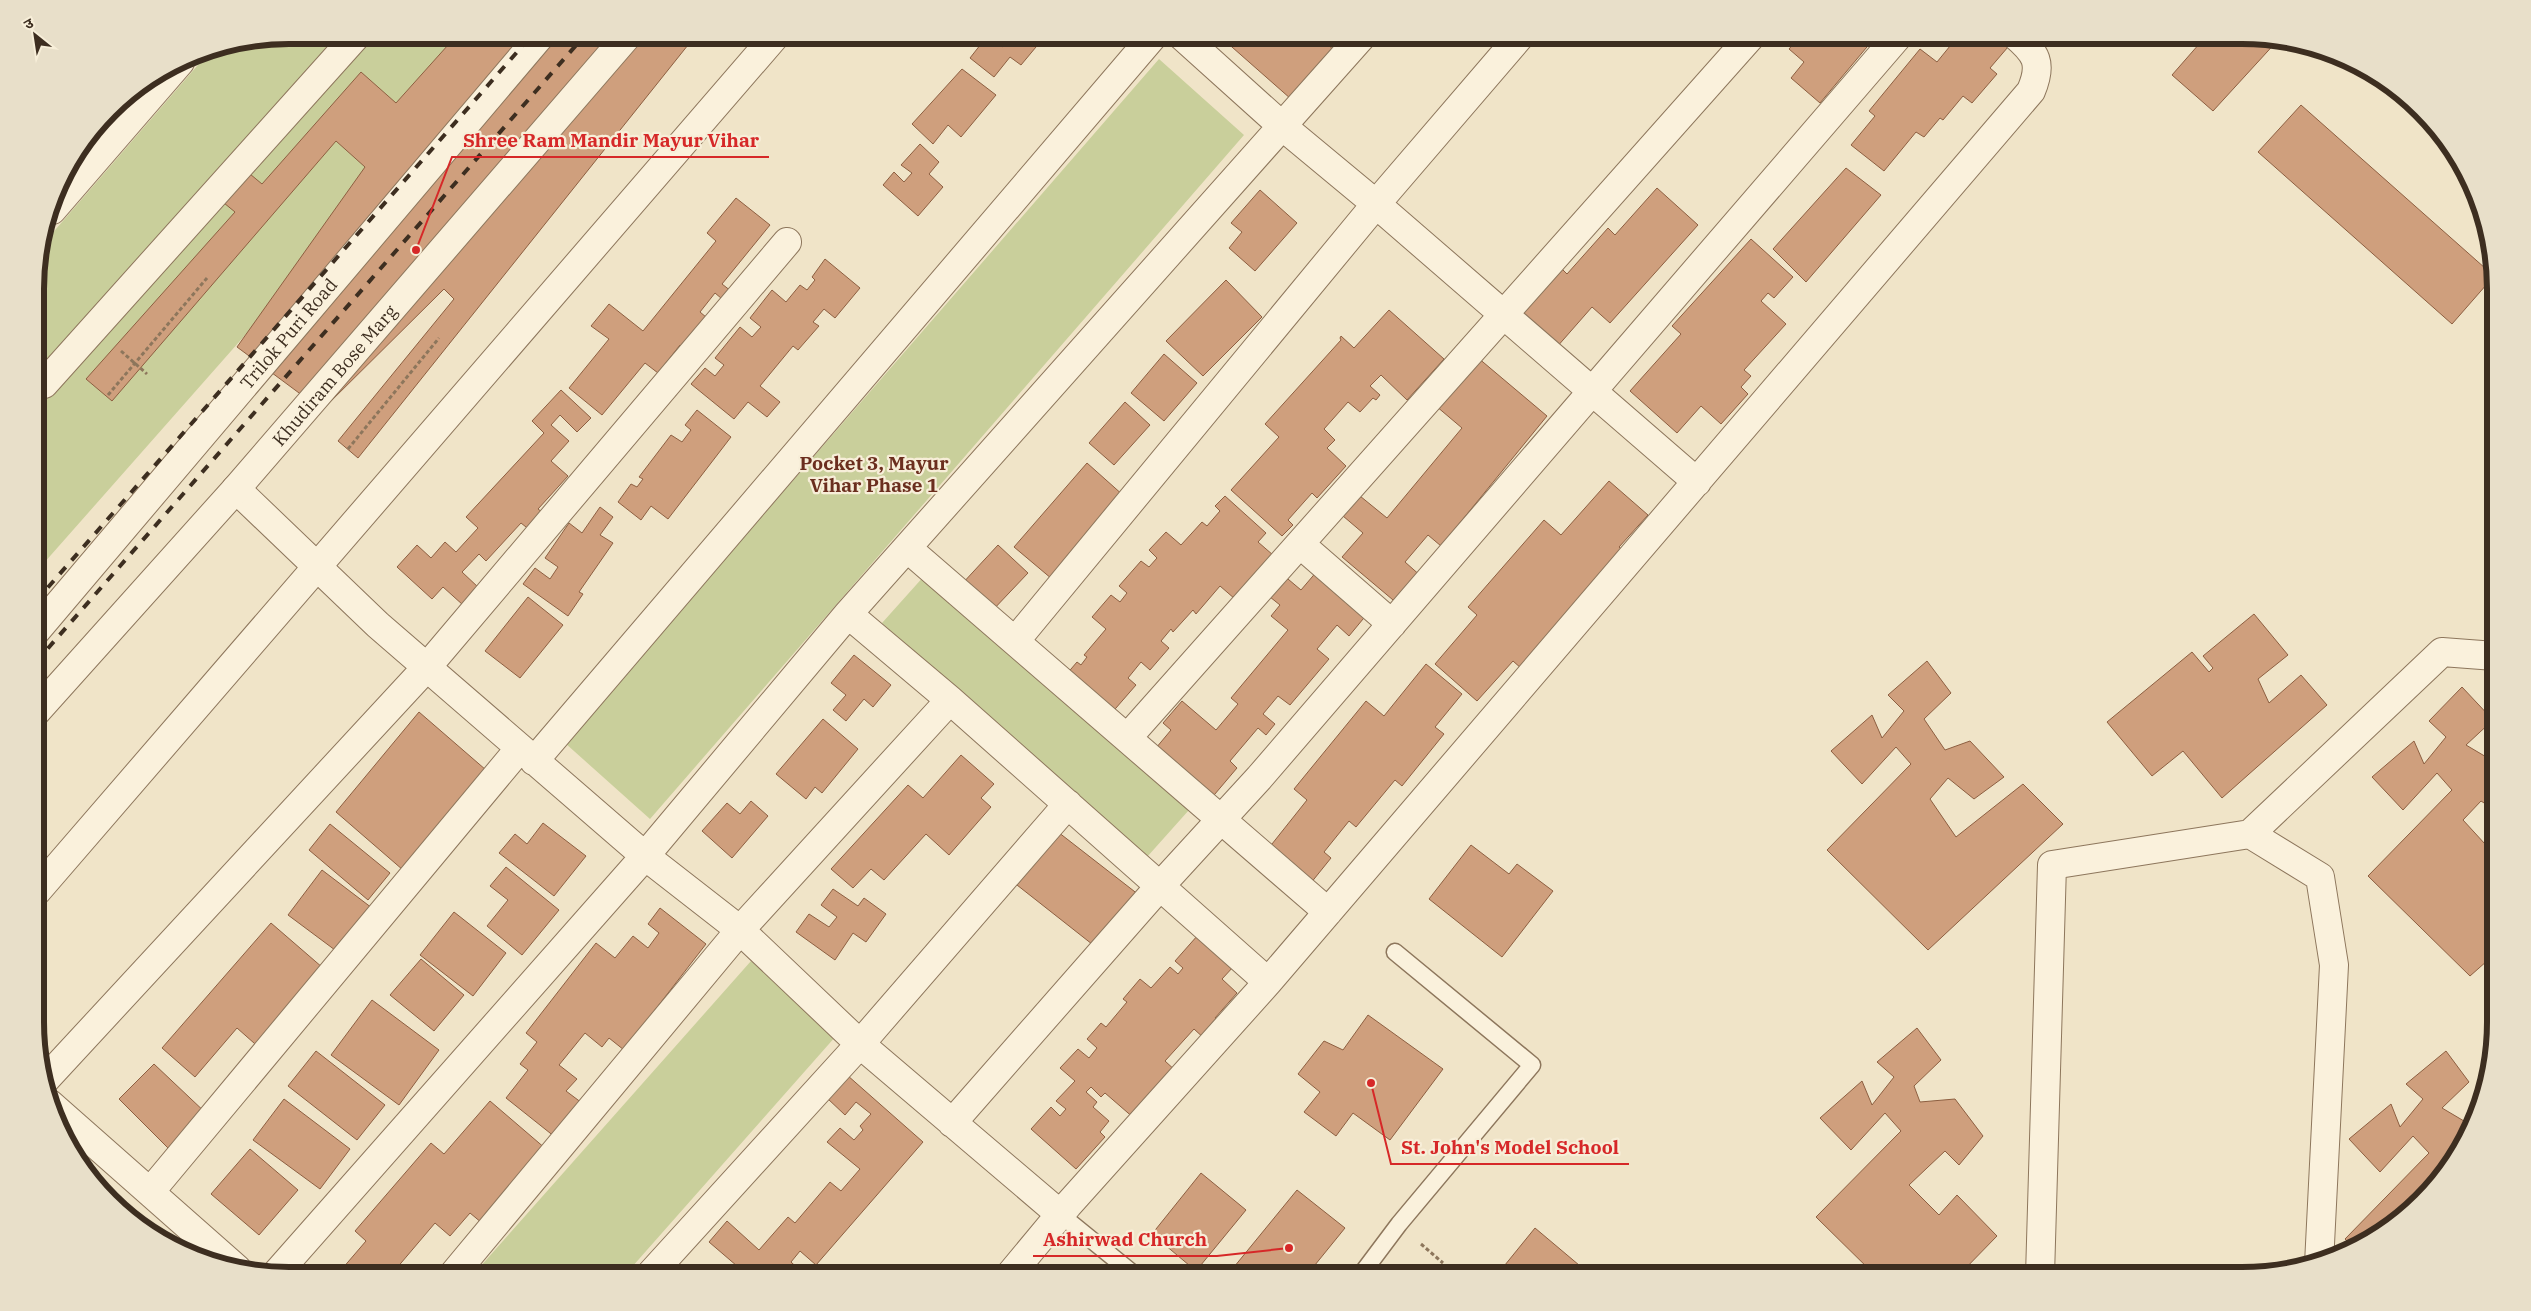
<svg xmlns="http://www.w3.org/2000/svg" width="2531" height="1311" font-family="'IBM Plex Serif','Noto Sans Devanagari',serif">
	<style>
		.green { fill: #c9cf9b }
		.building { fill: #cf9f7d; stroke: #8d5f41 }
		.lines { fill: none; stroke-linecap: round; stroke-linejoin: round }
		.service-casing { stroke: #8d765c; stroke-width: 19 }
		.minor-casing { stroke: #8d765c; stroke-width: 30 }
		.tertiary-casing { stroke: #8d765c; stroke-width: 30 }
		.path { stroke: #8d765c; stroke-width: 3; stroke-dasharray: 4 2.5; stroke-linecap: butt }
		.service { stroke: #faf1dc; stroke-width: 16 }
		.minor { stroke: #faf1dc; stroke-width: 28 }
		.tertiary { stroke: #faf1dc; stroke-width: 28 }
		.rail { stroke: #3d2e20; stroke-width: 4; stroke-dasharray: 9 9; stroke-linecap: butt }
		.labels { text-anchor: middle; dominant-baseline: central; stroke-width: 4.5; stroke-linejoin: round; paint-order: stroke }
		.street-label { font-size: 18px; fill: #3d2e20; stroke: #f7eed8 }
		.neighbourhood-label { font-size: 19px; font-weight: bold; fill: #6b2e1e; stroke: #f7eed8 }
		.rim { fill: none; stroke: #3d2e20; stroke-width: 6 }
		.leader { fill: none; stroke: #d62828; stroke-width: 2 }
		.callout-dot { fill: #d62828; stroke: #f7eed8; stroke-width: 2 }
		.callout-label { font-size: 19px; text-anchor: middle; font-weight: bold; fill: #d62828; stroke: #f7eed8; stroke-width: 4.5; stroke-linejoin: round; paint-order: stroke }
	</style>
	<rect width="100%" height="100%" fill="#f0e4c8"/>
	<path class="green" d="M288,35H510L36,572V272L43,244L210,51Z
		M1159,59L1244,135L650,819L565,743Z
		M925,575L1189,810L1147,857L882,623Z
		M751,961L836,1036L624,1276H472Z"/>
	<path class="building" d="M457,35H696L358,458L338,441L454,299L444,289L322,410L237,347L365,167L336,141L112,401L86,379L235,212L224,203L250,174L262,184L361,72L396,103Z
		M988,35L1003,47L1012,35H1033L1041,41L1021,65L1010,57L994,77L970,58Z
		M1229,35H1317L1335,51L1291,99L1224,40Z
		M1801,35H1877L1820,103L1791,78L1804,62L1789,49Z
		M1959,35H1994L2008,47L1990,68L1997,74L1972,103L1963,96L1943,120L1940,118L1924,137L1916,132L1884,171L1851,145L1875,116L1869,111L1920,49L1937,62Z
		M2207,35H2243L2278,40L2213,111L2172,75Z
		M962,69L996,95L961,137L948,125L933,144L912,124Z
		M2301,105L2494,276L2452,324L2258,152Z
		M920,144L939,162L929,174L943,187L918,216L883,185L894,172L904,182L912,173L901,165Z
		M1846,168L1881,195L1806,282L1773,249Z
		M1657,188L1698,225L1610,323L1592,307L1556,348L1516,313L1559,266L1567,274L1608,228L1615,235Z
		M1260,190L1297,223L1255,271L1229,248L1242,232L1231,223Z
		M736,198L770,225L722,284L736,295L728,304L715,293L700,312L713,323L689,353L680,345L658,373L645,363L602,415L569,388L609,339L591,326L609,304L643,331L716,241L707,233Z
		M1751,239L1793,277L1774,298L1768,293L1761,301L1786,324L1744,370L1751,376L1741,387L1748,394L1721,424L1701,406L1677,433L1630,391L1681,334L1672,326Z
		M825,259L860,288L835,318L824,309L813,322L819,326L798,350L793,346L760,386L780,402L767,417L748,402L734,419L691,384L705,368L715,376L724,365L715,358L740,327L752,337L761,327L750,318L772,290L786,302L800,285L807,290L815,280L812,277Z
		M1226,280L1262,317L1203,376L1166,341Z
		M1389,310L1444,359L1407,400L1381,375L1370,386L1380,395L1376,400L1373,398L1360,412L1348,402L1324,429L1335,440L1327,448L1346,466L1317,498L1312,493L1288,520L1293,525L1282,536L1231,490L1279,437L1265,424L1341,340L1340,338L1341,336L1354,348Z
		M1164,354L1197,383L1164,421L1131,393Z
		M1477,357L1547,416L1441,546L1428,535L1405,562L1422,577L1399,605L1342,557L1363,533L1343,516L1360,496L1387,518L1462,428L1436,406Z
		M561,390L591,418L577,432L560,415L551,425L569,441L551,461L568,476L538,509L546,515L531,531L521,523L486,561L479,554L462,572L479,588L463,605L443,587L432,599L397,567L417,545L431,558L445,542L456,552L478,528L466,517L544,433L532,421Z
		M1125,402L1150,425L1114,465L1089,443Z
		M697,410L731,437L668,519L651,506L641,520L618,502L631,484L637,487L643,479L639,477L671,435L682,442L691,430L685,425Z
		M1087,463L1124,496L1052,579L1014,547Z
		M1609,481L1648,515L1619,547L1626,553L1522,669L1513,661L1477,701L1435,664L1477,615L1468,607L1544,520L1561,535Z
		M1225,496L1266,533L1258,542L1273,555L1235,599L1220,586L1196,614L1193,610L1173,632L1171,629L1161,641L1169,648L1150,670L1141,662L1128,678L1136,685L1109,716L1065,676L1077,662L1081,665L1087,657L1084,655L1106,629L1092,617L1111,595L1120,602L1127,593L1119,586L1141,561L1149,567L1157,558L1149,550L1166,532L1181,545L1202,522L1207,526L1220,511L1215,506Z
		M600,507L613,517L600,535L613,543L579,592L583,594L568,616L523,584L535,568L550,579L558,567L545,558L569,523L582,533Z
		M998,545L1028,573L991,612L961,585Z
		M1318,570L1368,613L1349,636L1337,625L1317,649L1329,659L1290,705L1278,696L1263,714L1275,724L1266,735L1258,728L1230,761L1237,768L1209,801L1151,754L1171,730L1163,723L1182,701L1216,730L1238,704L1231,698L1288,630L1271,616L1280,605L1265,593L1282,574L1301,590Z
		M528,597L563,625L520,678L485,651Z
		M2254,614L2288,655L2258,679L2269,703L2301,675L2327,705L2222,798L2183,751L2152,776L2107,722L2192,652L2209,672L2213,668L2203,656Z
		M854,655L891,685L873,707L864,699L846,721L833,710L846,695L831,683Z
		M1927,661L1951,693L1924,719L1945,750L1970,741L2004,777L1974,799L1948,778L1930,799L1956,837L2023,784L2063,824L1928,950L1827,850L1911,764L1896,747L1862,784L1831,751L1872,715L1882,738L1904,711L1888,695Z
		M1426,664L1462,694L1435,727L1444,734L1402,786L1395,780L1356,827L1349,821L1324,852L1331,858L1306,889L1264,854L1307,800L1294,789L1366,701L1384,716Z
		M2462,687L2493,720L2466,745L2493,761L2495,759V810L2481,801L2463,820L2496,856V953L2470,976L2368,876L2452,790L2437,773L2403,810L2372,777L2414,741L2424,764L2446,737L2429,721Z
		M419,712L486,770L403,870L336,812Z
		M823,719L858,749L822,793L815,787L806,799L776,774Z
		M961,755L994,784L981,798L991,807L949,855L926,834L884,880L871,869L853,888L831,869L908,785L923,798Z
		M751,801L768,816L732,858L702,831L727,803L740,814Z
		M543,823L586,856L554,896L499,853L515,834L527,844Z
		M330,824L390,873L368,900L309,850Z
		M1058,832L1139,895L1097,948L1017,885Z
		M1471,845L1509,874L1517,864L1553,891L1502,957L1429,899Z
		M506,867L559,910L522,955L487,926L508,900L490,886Z
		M322,870L372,908L339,953L288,915Z
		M833,889L858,906L864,898L886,914L866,942L853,933L835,960L796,932L809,914L829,927L837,917L821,905Z
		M660,908L706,944L624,1050L609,1038L602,1047L585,1033L559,1065L577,1079L566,1091L582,1103L555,1137L506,1098L528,1070L520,1064L537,1042L526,1033L596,943L615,958L633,936L648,948L659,933L648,924Z
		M454,912L506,953L473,996L420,955Z
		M271,923L330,974L263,1051L237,1028L195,1077L162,1048Z
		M1198,935L1234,966L1222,979L1237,993L1215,1018L1221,1023L1206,1040L1194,1029L1165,1061L1177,1072L1135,1119L1105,1093L1101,1097L1091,1087L1086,1092L1097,1102L1093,1107L1109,1121L1100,1132L1105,1137L1076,1169L1031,1129L1051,1107L1060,1116L1066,1109L1056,1101L1075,1081L1060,1068L1078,1049L1089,1058L1097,1048L1087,1039L1101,1023L1106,1027L1127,1002L1123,999L1140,979L1151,988L1170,967L1178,974L1183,968L1175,961Z
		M421,959L464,995L434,1031L390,995Z
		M372,1000L439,1050L399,1105L331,1055Z
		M1368,1015L1443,1069L1390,1140L1353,1113L1336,1136L1304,1112L1320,1092L1298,1074L1324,1041L1343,1050Z
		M1917,1028L1941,1060L1914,1086L1920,1102L1955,1099L1983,1136L1959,1165L1945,1151L1909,1185L1939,1215L1957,1195L1997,1236L1958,1276H1876L1816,1217L1901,1131L1885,1113L1851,1150L1820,1118L1862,1081L1872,1105L1894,1077L1877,1062Z
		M316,1051L385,1105L357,1140L288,1086Z
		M2446,1051L2469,1082L2442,1108L2469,1124L2476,1117L2470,1135L2433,1190L2383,1233L2354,1248L2345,1239L2429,1153L2413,1136L2380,1172L2349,1139L2391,1104L2400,1127L2423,1099L2406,1084Z
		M154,1064L208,1115L172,1152L119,1099Z
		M847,1075L923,1142L816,1265L800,1251L791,1262L806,1276H728L737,1266L709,1242L727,1221L759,1250L788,1217L795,1223L830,1182L841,1191L860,1169L827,1142L840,1128L854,1140L863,1130L860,1126L871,1114L856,1102L845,1115L827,1098Z
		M284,1099L350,1149L320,1189L253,1140Z
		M490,1101L546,1149L482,1223L470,1213L450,1236L435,1223L390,1276H336L366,1241L355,1231L431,1143L444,1154Z
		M250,1149L298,1190L259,1235L211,1194Z
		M1201,1173L1246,1210L1196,1271L1152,1234Z
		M1297,1190L1345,1228L1306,1276H1245L1234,1267Z
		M1535,1228L1592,1276H1496Z"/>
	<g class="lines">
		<defs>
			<path id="service" d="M1061,1215L1136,1276
				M1360,1276L1399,1224L1532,1065L1395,952"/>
			<path id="minor" d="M1181,35L1282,126L1376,204L1697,482
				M52,210L180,62
				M36,377L44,384L357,35
				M236,489L378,625L645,856L740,930L860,1044L1061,1215
				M1300,544L1392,624
				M907,548L1328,912
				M848,614L950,700L1268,982
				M1016,640L1376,204L1521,35
				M1128,737L1752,35
				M534,761L1154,35
				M2250,834L2442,652L2495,656
				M37,891L776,35
				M44,1081L427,667L787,242
				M50,1104L237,1269
				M952,1123L1160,886L1259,778L1899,35
				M150,1192L520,748
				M276,1274L645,856L848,614L1363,35
				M452,1276L740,930L950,700
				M649,1276L860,1044L1068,804
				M1009,1276L1068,1205L1268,982L2031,91C2043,63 2036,53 2015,35
				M2040,1276L2052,865L2250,834L2320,877L2334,965L2319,1264"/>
			<g id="tertiary">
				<path id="s1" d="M36,631L541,35"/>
				<path id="s2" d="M36,712L236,489L628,35"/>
			</g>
		</defs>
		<use href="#service" class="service-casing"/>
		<use href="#minor" class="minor-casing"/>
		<use href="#tertiary" class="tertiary-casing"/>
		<path class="path" d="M121,351L147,374
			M108,395L207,278
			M348,449L439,338
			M1421,1244L1443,1263"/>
		<use href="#service" class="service"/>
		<use href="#minor" class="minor"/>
		<use href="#tertiary" class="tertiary"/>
		<path class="rail" d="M36,601L532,35
			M36,662L585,35"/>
	</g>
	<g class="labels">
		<g class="street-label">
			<text stroke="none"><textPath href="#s1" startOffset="390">Trilok Puri Road</textPath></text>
			<text stroke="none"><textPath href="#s2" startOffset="450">Khudiram Bose Marg</textPath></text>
		</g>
		<g class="neighbourhood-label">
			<text x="874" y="463">Pocket 3, Mayur<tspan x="874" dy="22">Vihar Phase 1</tspan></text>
		</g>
	</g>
	<path d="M0 0H2531V1311H0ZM289 44H2242A245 245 0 0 1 2487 289V1022A245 245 0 0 1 2242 1267H289A245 245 0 0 1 44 1022V289A245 245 0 0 1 289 44Z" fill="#e8dfc9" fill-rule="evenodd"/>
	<path class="rim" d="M289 44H2242A245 245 0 0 1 2487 289V1022A245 245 0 0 1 2242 1267H289A245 245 0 0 1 44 1022V289A245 245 0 0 1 289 44Z"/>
	<path class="leader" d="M416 250L452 157H769M1371 1083L1391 1164H1629M1289 1248L1217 1256H1033"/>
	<g class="callout-dot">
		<circle cx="416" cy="250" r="5"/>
		<circle cx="1371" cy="1083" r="5"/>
		<circle cx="1289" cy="1248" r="5"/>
	</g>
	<g class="callout-label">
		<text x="611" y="147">Shree Ram Mandir Mayur Vihar</text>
		<text x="1510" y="1154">St. John's Model School</text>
		<text x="1125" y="1246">Ashirwad Church</text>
	</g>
	<g transform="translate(35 35) rotate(330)" stroke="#f7eed8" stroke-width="4" paint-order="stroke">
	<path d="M0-4L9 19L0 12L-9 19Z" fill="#3d2e20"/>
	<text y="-8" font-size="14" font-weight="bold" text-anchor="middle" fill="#3d2e20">उ</text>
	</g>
</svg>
